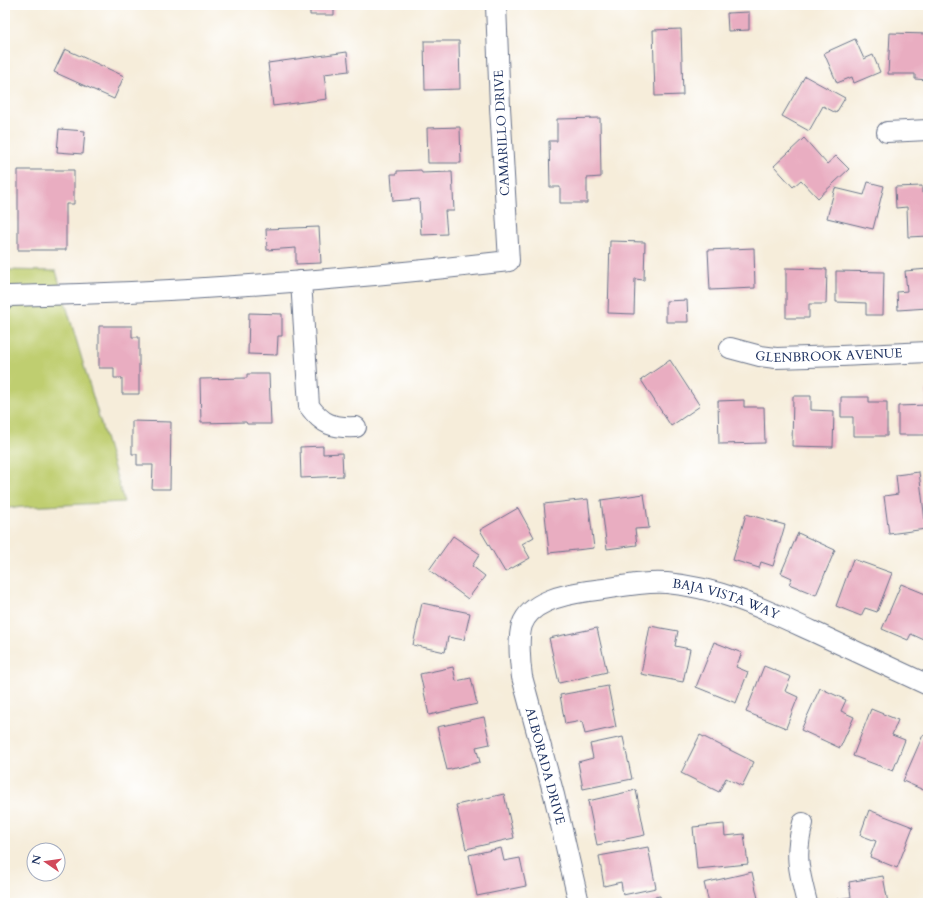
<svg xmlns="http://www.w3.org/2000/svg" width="933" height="908" font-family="Cardo,serif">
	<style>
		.green { fill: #bfce70; stroke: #6d7e67 }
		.building { fill: #e9adc1 }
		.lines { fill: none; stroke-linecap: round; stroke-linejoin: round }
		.minor-casing { stroke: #687289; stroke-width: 22 }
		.minor { stroke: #fff; stroke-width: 20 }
		.labels { text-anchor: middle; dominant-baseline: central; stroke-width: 3; stroke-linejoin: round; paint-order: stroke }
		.street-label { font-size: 13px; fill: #1b2f5e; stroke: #fff }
	</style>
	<rect width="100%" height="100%" fill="#fff"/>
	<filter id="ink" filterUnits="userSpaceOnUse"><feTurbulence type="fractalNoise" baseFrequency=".025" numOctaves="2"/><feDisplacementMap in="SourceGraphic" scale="8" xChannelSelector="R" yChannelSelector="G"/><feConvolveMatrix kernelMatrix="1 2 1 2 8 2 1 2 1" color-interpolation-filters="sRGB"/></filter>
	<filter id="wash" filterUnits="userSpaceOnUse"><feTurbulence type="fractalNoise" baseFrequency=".012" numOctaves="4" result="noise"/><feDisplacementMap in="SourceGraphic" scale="16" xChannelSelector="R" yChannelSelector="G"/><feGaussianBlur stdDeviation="0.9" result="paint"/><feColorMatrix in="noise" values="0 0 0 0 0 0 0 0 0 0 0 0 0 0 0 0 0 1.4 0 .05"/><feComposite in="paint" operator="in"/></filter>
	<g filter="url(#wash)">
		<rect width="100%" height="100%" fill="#f6edda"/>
		<path class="green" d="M5,270L56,271L124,502L5,508Z"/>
		<g id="blocks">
			<path class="building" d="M310,5H334V15H310Z
				M749,12V30L728,31L727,13Z
				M681,29L683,95L655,96L653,30Z
				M890,33L928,34V80L915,79V74H888Z
				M855,39L864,59L873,55L880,72L854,83L852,77L837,83L824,53Z
				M424,41H459L460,89L425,90Z
				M65,49L124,76L114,99L54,72Z
				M347,52L349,71L324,74L327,99L273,106L268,63Z
				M805,76L845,98L836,113L823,106L809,131L782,116Z
				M600,118L601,177L587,178V203H560V187H550L549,141H557V119Z
				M460,127L461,163H428L427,128Z
				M59,129L85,131L83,154L57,152Z
				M804,138L827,164L836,156L849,169L818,198L801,180L793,187L774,166Z
				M18,170H74V204H66V250H18Z
				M421,170L422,173L452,172L454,211H445L447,234L421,235L419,199L393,201L391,174H397V171Z
				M868,182L884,186L873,229L827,218L835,188L864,195Z
				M922,186V193H928V236L908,237L907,207L896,208L895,187Z
				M319,227L321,263L296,264V248L267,250L266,229Z
				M610,241L645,242L644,280L635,279L634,314L608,313Z
				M754,248L755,288L710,290L708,250Z
				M786,268L827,269L826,304H809V318H786Z
				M928,269V308L898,310L897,292L907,291L905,271Z
				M836,271L884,272L883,315H866V303L836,302Z
				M687,300L688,322H666V301Z
				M249,313L282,314V336H278L277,355L248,354Z
				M99,326H132V337H139V394H122V378H114V368H99Z
				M670,360L700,406L671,426L641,380Z
				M247,374H269L271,424H247L246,422L201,423L200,379L247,378Z
				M926,389H928V435H898V406L926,405Z
				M793,396H811V410L834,411L833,447L792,446Z
				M841,397H869V402H887V436H853V417H841Z
				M744,400V407H764L765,443L719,444L718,401Z
				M132,421L171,422L170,489H152L153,465H137V454H132Z
				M323,446V454L342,453L343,476L301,478L300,447Z
				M919,472L926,529L889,534L884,496L898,494L896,475Z
				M644,494L649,528L635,529L637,545L607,549L601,500Z
				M588,499L594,548L549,553L544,504Z
				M518,508L534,537L522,544L530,558L505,572L480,530Z
				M746,514L785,525L773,566L761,562L759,568L733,560Z
				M798,533L835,550L816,595L789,584L792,578L781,573Z
				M453,536L480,554L472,566L485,576L468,599L429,570Z
				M853,559L892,573L877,612L865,608L861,616L836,606Z
				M901,584L928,595V625L922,639L911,634L908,640L882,629Z
				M422,603L470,613L464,640L448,637L445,652L413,645Z
				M650,626L678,631L675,646L690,649L683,682L641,674Z
				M597,628L607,672L559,683L549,638Z
				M714,642L742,653L736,667L748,672L736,703L696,687Z
				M764,666L791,677L785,691L798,697L786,728L746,712Z
				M453,667L456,681L471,678L477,704L429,715L420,674Z
				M608,686L616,727L585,734L582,721L565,724L560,695Z
				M820,688L846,700L841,711L854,717L840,748L801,730Z
				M871,709L898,720L892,735L905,740L893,771L853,756Z
				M484,717L490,744L476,747L480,762L447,770L437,727Z
				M700,735L754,762L742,786L726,778L719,792L681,773Z
				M923,735L928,737V792L903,781Z
				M623,737L632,779L583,789L578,762L593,758L590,744Z
				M636,790L645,835L597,845L588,801Z
				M504,794L514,838L466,849L456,805Z
				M869,810L913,827L897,868L870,857L876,841L860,835Z
				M724,824L725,836L744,834L748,864L697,869L693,827Z
				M648,847L656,888L623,895L621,882L604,886L599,856Z
				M501,848L504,861L520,858L526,886L477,896L469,855Z
				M752,872L759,903H709L704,883Z
				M883,876L888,903H838V899L851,897L849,882Z
				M660,896L661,903H626V902Z"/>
		</g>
	</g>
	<g filter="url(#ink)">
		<use href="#blocks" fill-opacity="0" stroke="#687289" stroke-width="1"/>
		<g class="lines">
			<defs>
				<g id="minor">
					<path d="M887,132L928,130"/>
					<path d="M301,281L309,406C323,425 333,428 356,427"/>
					<path d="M5,299L9,296C176,293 343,280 509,261L500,107L496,5"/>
					<path id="s1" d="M730,348L760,356L776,358L841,356L928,352"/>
					<path d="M803,823C794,856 799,871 807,903"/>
					<path id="s2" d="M579,903L554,795L522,677C520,663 518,638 522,625C530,601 566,594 588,591C614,588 641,581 667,583C721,588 764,609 812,631C851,649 889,667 928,685"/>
				</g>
			</defs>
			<use href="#minor" class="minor-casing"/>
			<use href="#minor" class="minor"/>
		</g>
	</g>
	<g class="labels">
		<g class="street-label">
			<text transform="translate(502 133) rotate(-93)">CAMARILLO DRIVE</text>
			<text stroke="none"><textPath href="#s1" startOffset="100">GLENBROOK AVENUE</textPath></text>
			<text stroke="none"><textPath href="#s2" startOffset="504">BAJA VISTA WAY</textPath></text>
			<text transform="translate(545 766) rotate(75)">ALBORADA DRIVE</text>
		</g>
	</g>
	<rect width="933" height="908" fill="none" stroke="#fff" stroke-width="20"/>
	<g transform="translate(46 862) rotate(283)"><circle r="19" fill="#ffffff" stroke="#a4acbf"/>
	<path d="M0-3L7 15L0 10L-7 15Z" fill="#d1495b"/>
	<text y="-6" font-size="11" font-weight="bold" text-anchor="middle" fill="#1b2f5e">N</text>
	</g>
</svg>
